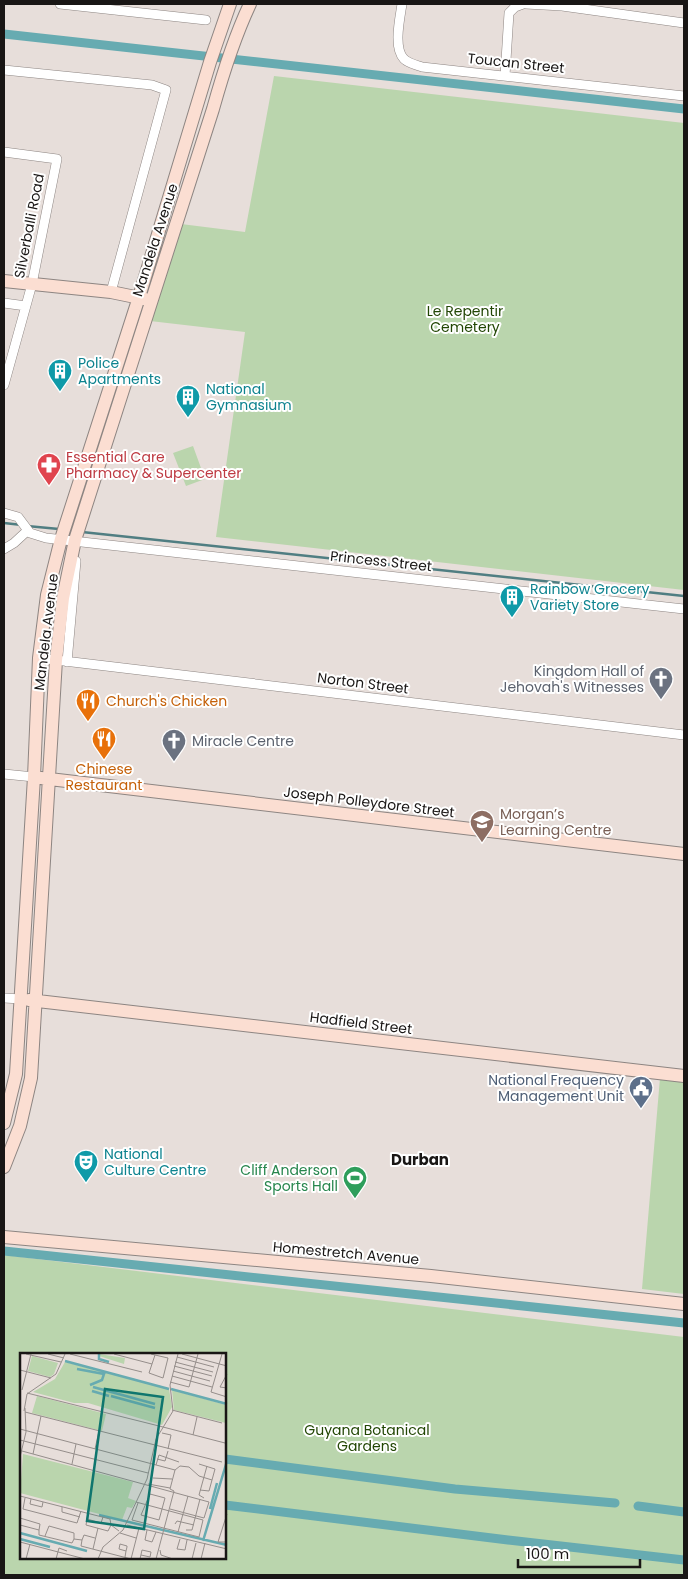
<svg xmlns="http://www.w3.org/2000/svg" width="688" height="1579" font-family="Poppins,sans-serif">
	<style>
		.green { fill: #bad5ad; fill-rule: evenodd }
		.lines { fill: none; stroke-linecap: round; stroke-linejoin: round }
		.stream { stroke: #507e82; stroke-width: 2.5 }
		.canal { stroke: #67abb1; stroke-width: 9 }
		.street-casing { stroke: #8d8582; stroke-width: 10 }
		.secondary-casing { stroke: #8d8582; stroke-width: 14 }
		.street { stroke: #fff; stroke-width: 9 }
		.secondary { stroke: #fbded2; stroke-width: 12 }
		.labels { text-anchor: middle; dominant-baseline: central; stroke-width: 4; stroke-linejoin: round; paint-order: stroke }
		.street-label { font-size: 14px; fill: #191615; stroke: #fff }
		.park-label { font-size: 14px; fill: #224604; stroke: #fff }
		.culture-label { font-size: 14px; fill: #0d838f; stroke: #fff; text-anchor: start }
		.health-label { font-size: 14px; fill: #be3a42; stroke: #fff; text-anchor: start }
		.worship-label { font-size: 14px; fill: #5b616d; stroke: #fff; text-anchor: end }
		.food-label { font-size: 14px; fill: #c56008; stroke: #fff; text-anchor: start }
		.education-label { font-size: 14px; fill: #785e54; stroke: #fff; text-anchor: start }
		.service-label { font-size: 14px; fill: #4e5e75; stroke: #fff; text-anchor: end }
		.leisure-label { font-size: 14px; fill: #27864d; stroke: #fff; text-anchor: end }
		.neighbourhood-label { font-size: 15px; font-weight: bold; fill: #191615; stroke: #fff }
		.inset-river { fill: none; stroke: #67abb1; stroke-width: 2.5 }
		.inset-road { fill: none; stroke: #958e8b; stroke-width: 1 }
		.view { fill: #0f766e; fill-opacity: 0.15; stroke: #0f766e; stroke-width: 2.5 }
		.inset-edge { fill: none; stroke: #191615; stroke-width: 2.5 }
	</style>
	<rect width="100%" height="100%" fill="#e7deda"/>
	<path class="green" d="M274,76L684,123V590L216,537L245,332L150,321L181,224L245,232Z
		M193,446L205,479L186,486L173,453Z
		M660,1078L684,1081V1294L642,1289Z
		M4,1255L684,1337V1575H4ZM21,1354H225V1558H21Z"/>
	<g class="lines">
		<path class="stream" d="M4,523L22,525
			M27,526L59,529
			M82,532L684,596"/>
		<path class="canal" d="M4,34L684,109
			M4,1251L684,1323
			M225,1459L455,1489L615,1503
			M225,1505L508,1540L684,1560
			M638,1506L684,1512"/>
		<defs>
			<path id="street" d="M60,4L206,20
				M402,4C400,18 393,48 404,59C408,63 416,65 422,67L684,96
				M526,4L562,6L684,23
				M4,70L152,85L166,90L111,292
				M505,76L509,13L515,7L523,4
				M4,152L57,159L32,284L4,385
				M4,303L26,306
				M4,513L18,517L30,533L46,538L684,609
				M4,549L14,543L27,531
				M39,658L684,735
				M67,662L76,561
				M4,774L34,777
				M4,998L21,999"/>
			<path id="secondary" d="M4,281L111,292L145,299
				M41,778L684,854
				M29,1000L684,1076
				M4,1123L16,1074L34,777L39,658L47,595L61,539L139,297L210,62L230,4
				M4,1167L20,1126L31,1078L56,660L63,598L75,540L213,109C223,73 234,38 250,4
				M4,1237L431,1276L684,1304"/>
		</defs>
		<use href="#street" class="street-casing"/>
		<use href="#secondary" class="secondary-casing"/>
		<use href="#street" class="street"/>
		<use href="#secondary" class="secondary"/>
	</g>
	<defs>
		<symbol id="building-pin" viewBox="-11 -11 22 30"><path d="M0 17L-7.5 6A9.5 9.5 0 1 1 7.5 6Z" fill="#0f9aa8" stroke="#fff"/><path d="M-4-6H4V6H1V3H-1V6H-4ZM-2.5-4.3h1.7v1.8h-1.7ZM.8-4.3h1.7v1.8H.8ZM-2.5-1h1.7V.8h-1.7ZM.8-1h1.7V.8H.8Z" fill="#fff"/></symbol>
		<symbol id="pharmacy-pin" viewBox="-11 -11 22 30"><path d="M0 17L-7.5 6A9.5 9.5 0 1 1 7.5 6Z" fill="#e0444e" stroke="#fff"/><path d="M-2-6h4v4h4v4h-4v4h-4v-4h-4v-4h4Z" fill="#fff"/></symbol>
		<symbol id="church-pin" viewBox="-11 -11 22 30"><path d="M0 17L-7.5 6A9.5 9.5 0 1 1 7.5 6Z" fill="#6b7280" stroke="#fff"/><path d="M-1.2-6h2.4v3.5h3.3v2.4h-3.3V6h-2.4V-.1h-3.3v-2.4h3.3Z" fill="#fff"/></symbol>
		<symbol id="restaurant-pin" viewBox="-11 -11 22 30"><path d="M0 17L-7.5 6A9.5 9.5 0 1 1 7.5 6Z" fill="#e8710a" stroke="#fff"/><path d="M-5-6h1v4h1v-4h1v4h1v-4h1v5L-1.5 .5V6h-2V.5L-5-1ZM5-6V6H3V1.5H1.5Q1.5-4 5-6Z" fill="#fff"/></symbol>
		<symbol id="school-pin" viewBox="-11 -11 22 30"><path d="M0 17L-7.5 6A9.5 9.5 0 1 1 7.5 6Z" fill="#8d6e63" stroke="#fff"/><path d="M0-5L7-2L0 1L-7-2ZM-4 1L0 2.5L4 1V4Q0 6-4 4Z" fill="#fff"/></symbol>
		<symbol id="civic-pin" viewBox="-11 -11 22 30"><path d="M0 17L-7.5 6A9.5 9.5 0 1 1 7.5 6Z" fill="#5c6f8a" stroke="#fff"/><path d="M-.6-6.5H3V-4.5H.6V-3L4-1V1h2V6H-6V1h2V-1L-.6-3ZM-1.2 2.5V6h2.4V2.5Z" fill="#fff"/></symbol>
		<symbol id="theatre-pin" viewBox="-11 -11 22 30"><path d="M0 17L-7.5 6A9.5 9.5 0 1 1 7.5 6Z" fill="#0f9aa8" stroke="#fff"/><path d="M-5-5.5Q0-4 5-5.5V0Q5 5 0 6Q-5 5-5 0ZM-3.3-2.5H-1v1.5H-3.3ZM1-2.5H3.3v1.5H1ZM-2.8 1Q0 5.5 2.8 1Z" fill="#fff"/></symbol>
		<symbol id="stadium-pin" viewBox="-11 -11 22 30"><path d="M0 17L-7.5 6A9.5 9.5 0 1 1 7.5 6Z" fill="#2e9e5b" stroke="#fff"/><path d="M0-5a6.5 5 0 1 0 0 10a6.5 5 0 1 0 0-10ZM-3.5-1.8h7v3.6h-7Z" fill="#fff"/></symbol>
	</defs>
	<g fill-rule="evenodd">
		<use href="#building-pin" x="46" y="357" width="28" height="38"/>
		<use href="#building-pin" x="174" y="383" width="28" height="38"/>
		<use href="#pharmacy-pin" x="35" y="451" width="28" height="38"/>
		<use href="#building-pin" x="498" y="583" width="28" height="38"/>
		<use href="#church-pin" x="647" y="665" width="28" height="38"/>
		<use href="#restaurant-pin" x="74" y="687" width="28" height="38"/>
		<use href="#restaurant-pin" x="90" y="725" width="28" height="38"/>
		<use href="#church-pin" x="160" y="727" width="28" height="38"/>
		<use href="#school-pin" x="468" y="808" width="28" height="38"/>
		<use href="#civic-pin" x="627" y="1074" width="28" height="38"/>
		<use href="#theatre-pin" x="72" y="1148" width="28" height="38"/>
		<use href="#stadium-pin" x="341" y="1164" width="28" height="38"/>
	</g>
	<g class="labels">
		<g class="street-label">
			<text transform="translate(516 63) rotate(6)">Toucan Street</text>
			<text transform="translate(29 226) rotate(-79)">Silverballi Road</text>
			<text transform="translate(155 240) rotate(-72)">Mandela Avenue</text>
			<text transform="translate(381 561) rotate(6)">Princess Street</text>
			<text transform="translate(46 632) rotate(-83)">Mandela Avenue</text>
			<text transform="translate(363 683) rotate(7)">Norton Street</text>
			<text transform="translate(369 802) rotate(7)">Joseph Polleydore Street</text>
			<text transform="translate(361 1023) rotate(7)">Hadfield Street</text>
			<text transform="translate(346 1253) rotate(5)">Homestretch Avenue</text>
		</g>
		<g class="park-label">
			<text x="465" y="311">Le Repentir<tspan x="465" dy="16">Cemetery</tspan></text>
			<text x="367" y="1430">Guyana Botanical<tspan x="367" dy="16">Gardens</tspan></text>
		</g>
		<g class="culture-label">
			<text x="78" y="363">Police<tspan x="78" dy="16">Apartments</tspan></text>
			<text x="206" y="389">National<tspan x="206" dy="16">Gymnasium</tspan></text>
			<text x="530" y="589">Rainbow Grocery<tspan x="530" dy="16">Variety Store</tspan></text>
			<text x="104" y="1154">National<tspan x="104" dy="16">Culture Centre</tspan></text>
		</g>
		<g class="health-label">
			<text x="66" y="457">Essential Care<tspan x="66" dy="16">Pharmacy &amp; Supercenter</tspan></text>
		</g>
		<g class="worship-label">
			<text x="644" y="671">Kingdom Hall of<tspan x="644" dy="16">Jehovah's Witnesses</tspan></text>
			<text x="192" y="741" text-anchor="start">Miracle Centre</text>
		</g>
		<g class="food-label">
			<text x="106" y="701">Church's Chicken</text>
			<text x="104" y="769" text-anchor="middle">Chinese<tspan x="104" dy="16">Restaurant</tspan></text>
		</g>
		<g class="education-label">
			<text x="500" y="814">Morgan’s<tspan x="500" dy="16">Learning Centre</tspan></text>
		</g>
		<g class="service-label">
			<text x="624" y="1080">National Frequency<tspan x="624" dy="16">Management Unit</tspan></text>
		</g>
		<g class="leisure-label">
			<text x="338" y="1170">Cliff Anderson<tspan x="338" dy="16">Sports Hall</tspan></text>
		</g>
		<g class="neighbourhood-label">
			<text x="420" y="1159">Durban</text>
		</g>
	</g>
	<g transform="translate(20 1353)">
		<rect width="206" height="206" fill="#e7deda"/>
		<path d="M79,1L105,5L104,11L79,3ZM12,3L38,10L34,21L30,24L8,18ZM45,9L149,36L152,54L142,72L68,50H54L13,39L35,26ZM152,37L206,52V70L154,57ZM17,43L86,61L82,78L12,60ZM3,101L113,129L108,145L116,148L112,155L107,154L102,167L0,140Z" fill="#bad5ad"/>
		<path class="inset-river" d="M79,1V6L89,9M45,8L149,36M57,16L84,21L82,27L70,32M73,34L135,51M151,36L207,51M72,38L89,43M91,43L135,55M190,156L197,130M79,162L207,192M0,180L67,198M0,186L30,194M183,188L207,108"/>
		<path class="inset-road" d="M6,1L41,9M28,1L44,5M50,1L122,19M94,1L132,11M131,1L135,2L148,5L143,25L129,20L135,2M162,1L207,13M202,1L191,39L207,44M157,4L194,14M155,9L193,19M154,13L192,23M0,17L31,25M153,18L190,28M207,21L200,34L207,35M152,23L192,34M150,29L169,34L178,1M2,37L11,1M7,40L143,74M152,57L202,70M4,58L7,41L36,21L45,1M5,59L202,109M143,74L205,90M0,76L155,117M142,80L151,82L148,96M173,82L177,64M0,87L128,120M75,96L79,78M2,98L189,149L184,165L150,156M13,101L21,63M0,104L6,79L5,55M137,106L145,108L148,98M52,111L56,91M179,111L195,116L189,138L180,137M136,112L139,102L159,109M155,117L160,113L169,114L179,123L192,127M133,125L152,126M128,131L150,135M130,141L145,145L139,167L121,162ZM0,143L90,166L91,172L99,178M5,145L3,156L57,170L61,158M184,145L179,142L187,113M11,146L10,151L22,154L23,149M116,149L183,167L179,184L112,167L118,150M42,154V159L60,164M68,160L66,172L88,178L91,172M207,161L198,189H207M0,165L20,171L19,177M67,166L81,170L83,164M155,171L157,168L174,172M0,172L19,177V182L52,190L54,186L62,187L61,193L111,206M107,172L207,196M127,177L125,187L132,189L136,179M166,177H172L180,146M158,179L168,143M100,180L116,185M25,183L29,173L54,180V186M160,186L157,196L165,197L167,187M62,187L64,182L75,185M0,189L65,206M73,196L78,175M140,197L141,202L153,206M105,204L106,198L107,194V193L100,191L99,196L106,198M6,206L10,191M36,206L39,195L47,198M78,206L83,194L103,177L127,126L136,86L153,58L150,32L158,1M111,206L119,175M120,206L122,197L131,199L130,204L121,202M136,206L154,138L150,136L155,117M172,206L176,190M181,206L185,190"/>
		<path class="view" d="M85,36L143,44L124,176L67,168Z"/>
		<rect width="206" height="206" class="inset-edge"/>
	</g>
	<rect width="688" height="1579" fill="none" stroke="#191615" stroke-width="10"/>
	<path d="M518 1559v8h122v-8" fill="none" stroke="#191615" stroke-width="2.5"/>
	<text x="526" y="1559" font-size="15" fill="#191615" stroke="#ffffff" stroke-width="4" paint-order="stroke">100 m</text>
</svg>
